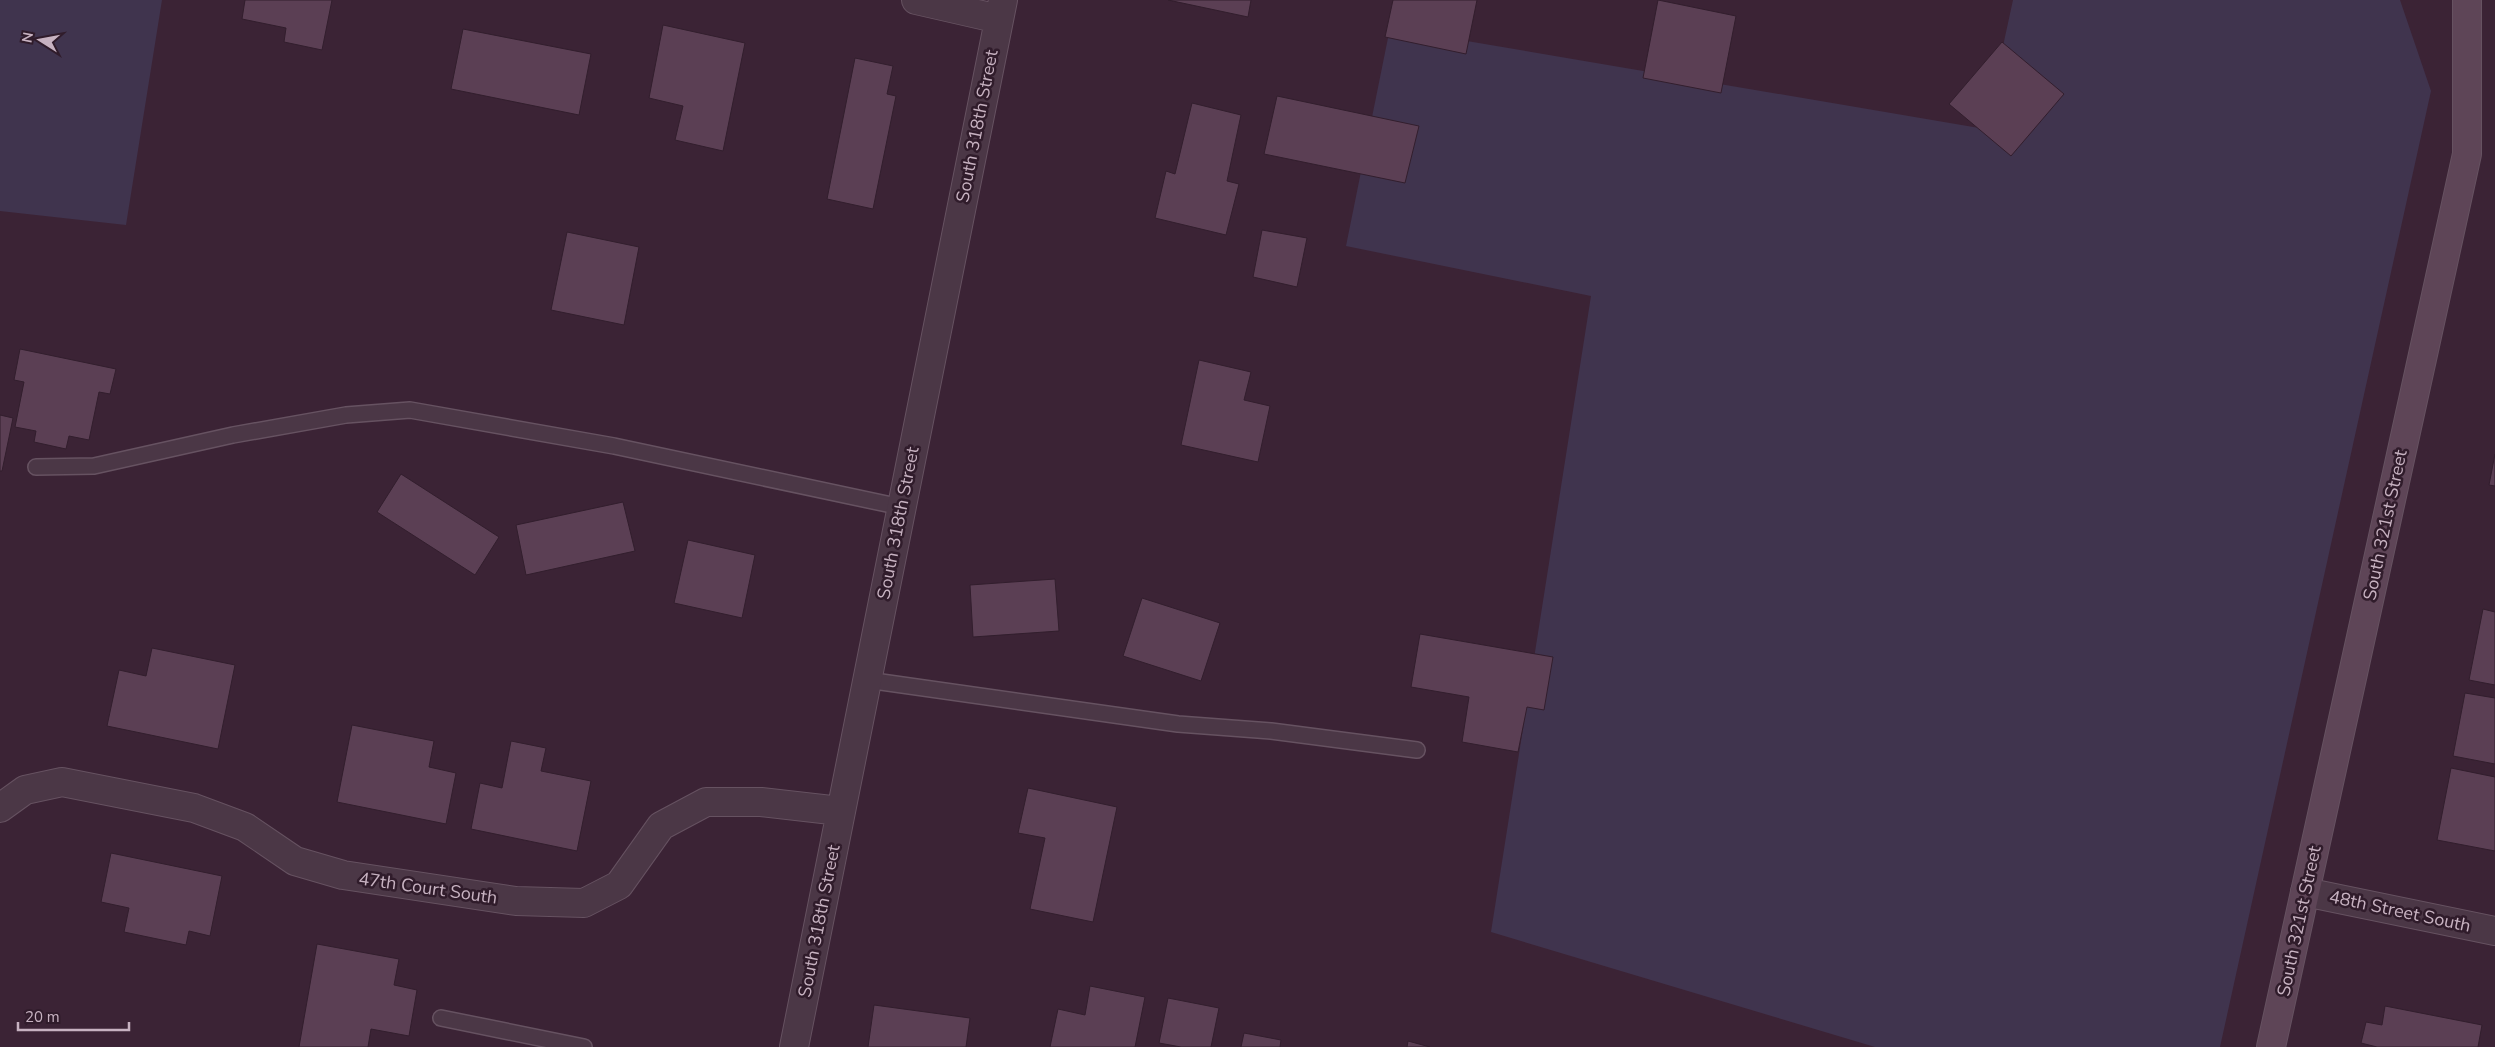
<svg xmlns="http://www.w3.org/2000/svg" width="2495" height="1047" font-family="'Nunito Sans',sans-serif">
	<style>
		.green { fill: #40344e }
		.building { fill: #5b3f54; stroke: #321e2d }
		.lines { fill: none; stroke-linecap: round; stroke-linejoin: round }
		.lane-casing { stroke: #665261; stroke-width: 18 }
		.street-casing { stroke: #665261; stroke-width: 30 }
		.secondary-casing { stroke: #665261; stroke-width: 30 }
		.lane { stroke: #4b3746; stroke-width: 15 }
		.street { stroke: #4b3746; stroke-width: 28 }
		.secondary { stroke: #5e4557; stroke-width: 28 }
		.labels { text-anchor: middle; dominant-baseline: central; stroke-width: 5; stroke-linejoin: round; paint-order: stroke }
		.street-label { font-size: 18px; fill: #c7b2c1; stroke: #301c2b }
	</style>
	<rect width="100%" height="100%" fill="#3b2335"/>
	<path class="green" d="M0,0H162L126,225L0,211Z
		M2013,0H2400L2431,91L2220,1047H1875L1491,932L1591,296L1346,246L1390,28L1985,129Z"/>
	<path class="building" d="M245,0H332L322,50L284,42L286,28L242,19Z
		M1168,0H1251L1248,17Z
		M1393,0H1477L1466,54L1385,37Z
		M1658,0L1736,16L1721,93L1643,78Z
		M663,25L745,43L723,151L675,140L683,106L649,98Z
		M463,29L591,54L579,115L451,89Z
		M2002,42L2064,94L2011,156L1949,104Z
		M855,58L893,66L887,94L896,96L873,209L827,199Z
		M1277,96L1419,126L1405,183L1264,154Z
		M1192,103L1241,115L1227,181L1239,184L1226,235L1155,218L1166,171L1175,174Z
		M1262,230L1307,238L1297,287L1253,277Z
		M567,232L639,247L624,325L551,310Z
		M20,349L116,369L110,394L99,392L89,440L69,436L66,449L34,442L36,431L15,427L24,382L14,380Z
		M1199,360L1251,372L1244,400L1270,406L1258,462L1181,445Z
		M0,415L13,418L2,471H0Z
		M2495,454V486L2489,485Z
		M401,474L499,537L475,575L377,512Z
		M623,502L635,551L526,575L516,525Z
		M688,540L755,555L742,618L674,603Z
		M1055,579L1059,631L973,637L970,585Z
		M1142,598L1220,623L1201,681L1123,656Z
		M2483,609L2495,612V685L2469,680Z
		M1420,634L1553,657L1544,710L1527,707L1518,752L1462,742L1469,697L1411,687Z
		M152,648L235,665L218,749L107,726L119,670L146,676Z
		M2465,693L2495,698V764L2453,756Z
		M352,725L434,741L429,767L456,773L446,824L337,802Z
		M511,741L546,748L541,771L591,781L577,851L471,829L480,783L502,788Z
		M2451,768L2495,777V851L2437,840Z
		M1028,788L1117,807L1093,922L1030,909L1045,838L1018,833Z
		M111,853L222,876L210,936L189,931L186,945L124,932L129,908L101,902Z
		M317,944L399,959L394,985L417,990L409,1036L371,1029L368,1047H299Z
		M1090,986L1145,997L1135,1047H1050L1058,1009L1085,1015Z
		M1168,998L1219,1008L1211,1047H1181L1159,1043Z
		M874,1005L970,1018L966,1047H868Z
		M2385,1006L2482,1025L2478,1047H2377L2361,1043L2366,1022L2382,1025Z
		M1244,1033L1281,1040L1280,1047H1241Z
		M1408,1041L1430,1047H1407Z"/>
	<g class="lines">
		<defs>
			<path id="lane" d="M36,467L94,466L233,435L346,415L410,410L614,446L901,507
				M867,680L1178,724L1271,731L1417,750
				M441,1018L584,1047"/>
			<path id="street" d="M916,0L999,19
				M0,808L25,790L62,782L194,808L245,827L295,861L343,875L516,901L584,903L619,885L661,826L706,802H761L840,811
				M2305,892L2495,931
				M794,1047L1003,0"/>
			<path id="secondary" d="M2271,1047L2467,154V0"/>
		</defs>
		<use href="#lane" class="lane-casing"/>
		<use href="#street" class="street-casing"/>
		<use href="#secondary" class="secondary-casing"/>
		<use href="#lane" class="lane"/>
		<use href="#street" class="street"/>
		<use href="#secondary" class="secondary"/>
	</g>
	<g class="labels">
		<g class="street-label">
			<text transform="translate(977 126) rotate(-79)">South 318th Street</text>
			<text transform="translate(898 523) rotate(-79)">South 318th Street</text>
			<text transform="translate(2385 525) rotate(-78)">South 321st Street</text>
			<text transform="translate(428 888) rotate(8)">47th Court South</text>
			<text transform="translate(2400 911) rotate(12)">48th Street South</text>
			<text transform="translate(819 921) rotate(-79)">South 318th Street</text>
			<text transform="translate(2299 921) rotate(-78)">South 321st Street</text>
		</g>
	</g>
	<g transform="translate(40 40) rotate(281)" stroke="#301c2b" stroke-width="4" paint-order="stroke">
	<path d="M0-4L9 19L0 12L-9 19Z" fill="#c7b2c1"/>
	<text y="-8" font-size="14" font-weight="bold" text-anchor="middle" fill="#c7b2c1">N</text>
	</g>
	<path d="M18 1022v8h111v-8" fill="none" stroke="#c7b2c1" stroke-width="2.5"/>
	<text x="25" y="1022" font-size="15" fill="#c7b2c1" stroke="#301c2b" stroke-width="4" paint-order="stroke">20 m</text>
</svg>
